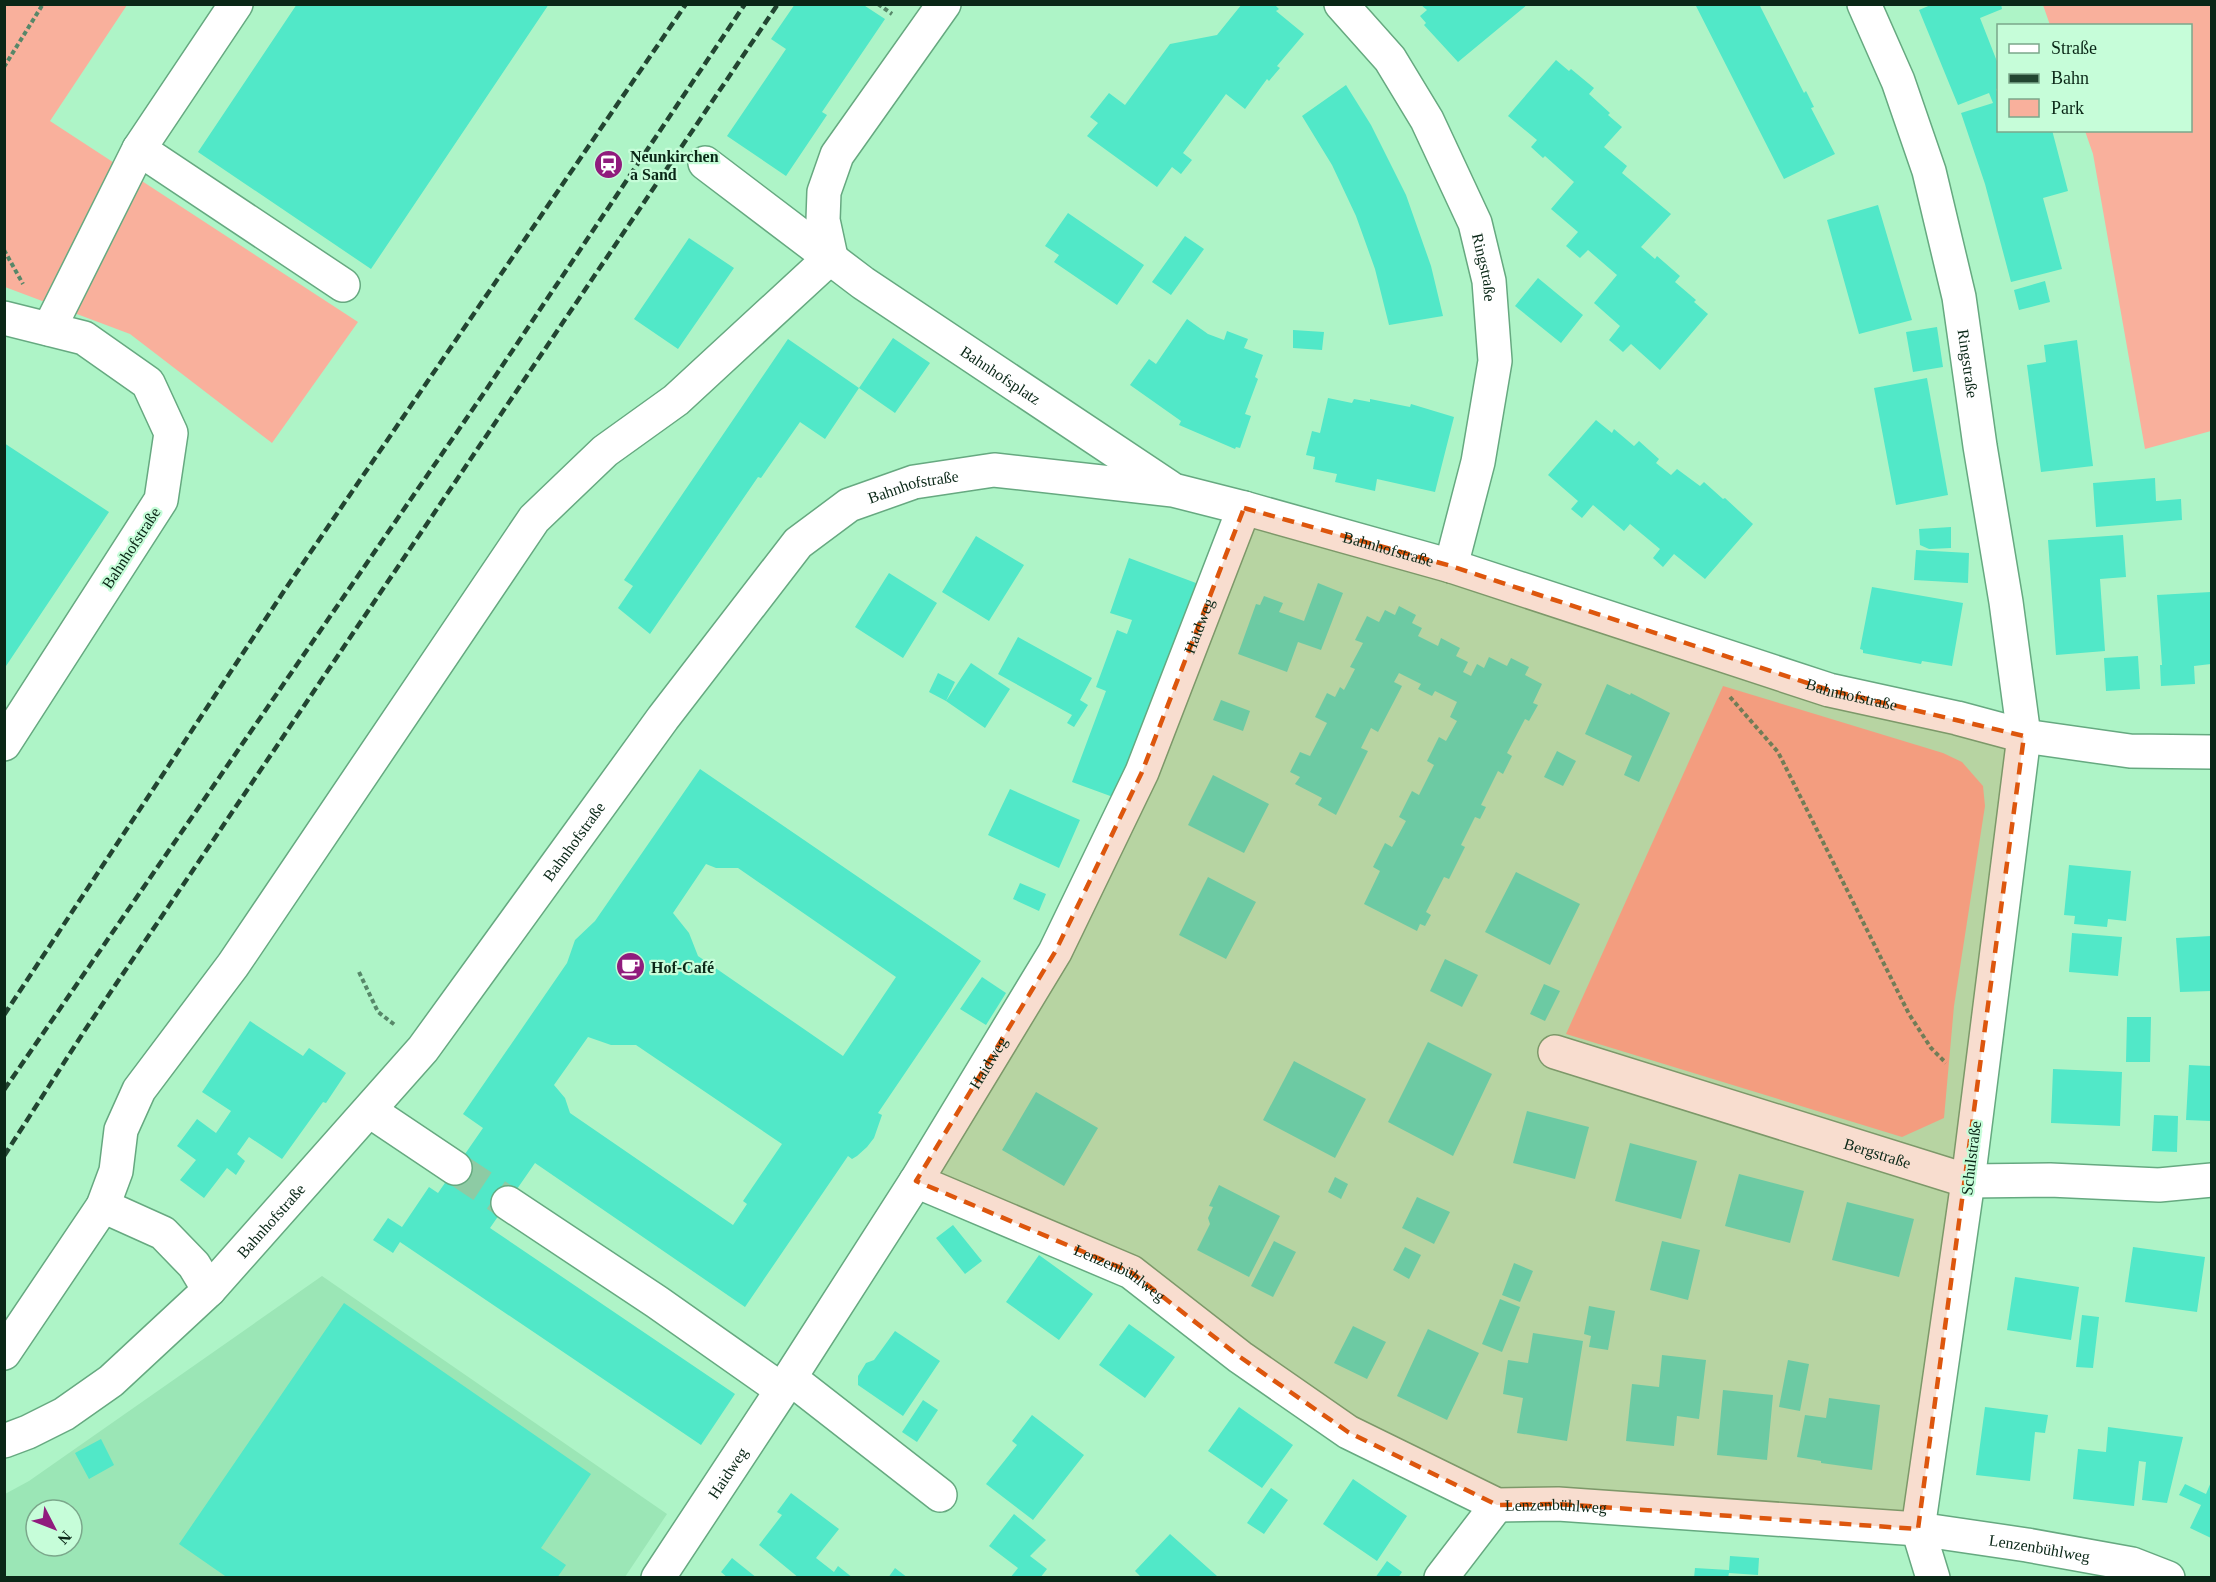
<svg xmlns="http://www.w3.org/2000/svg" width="2216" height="1582" font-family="'Times New Roman',serif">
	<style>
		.built { fill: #9be6b6; fill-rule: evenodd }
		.green { fill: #f9b09c }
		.building { fill: #51e8c8; fill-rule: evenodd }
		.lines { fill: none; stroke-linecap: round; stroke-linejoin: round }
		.minor-tunnel { stroke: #8dcba4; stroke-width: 33; stroke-dasharray: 33 16; stroke-linecap: butt }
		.minor-casing { stroke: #66a980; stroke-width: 36 }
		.path { stroke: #578769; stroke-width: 4; stroke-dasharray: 4.5 3; stroke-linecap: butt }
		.minor { stroke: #fff; stroke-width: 33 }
		.rail { stroke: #224531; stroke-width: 4.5; stroke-dasharray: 9 4.5; stroke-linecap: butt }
		.marked { fill: #dd560d; fill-opacity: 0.2; stroke: #dd560d; stroke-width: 4.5; stroke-dasharray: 12 8; stroke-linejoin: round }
		.labels { text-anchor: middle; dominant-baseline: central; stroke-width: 4.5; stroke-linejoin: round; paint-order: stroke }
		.poi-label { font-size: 16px; font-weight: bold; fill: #0a2717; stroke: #c6fdd9; text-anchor: start }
		.street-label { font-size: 16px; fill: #0a2717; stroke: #c6fdd9 }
	</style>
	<rect width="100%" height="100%" fill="#aef4c7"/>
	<path class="built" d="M322,1276L667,1514L625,1577L5,1578V1494L29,1481ZM36,1510H72V1546H36Z"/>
	<path class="green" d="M4,5H127L50,121L358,322L272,443L130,334L5,287Z
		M2043,5H2211V431L2145,449L2093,154L2085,131L2190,130V26L2050,25Z
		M1723,686L1943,753L1962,762L1983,786L1985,806L1954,1006L1944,1118L1902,1137L1566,1034Z"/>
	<path class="building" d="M297,4H549L371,269L198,152Z
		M795,4H862L885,19L822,112L827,115L786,176L727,136L786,49L771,39Z
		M1242,4H1274L1279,9L1276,11L1304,34L1277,66L1280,68L1269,81L1267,79L1245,109L1226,94L1183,153L1192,160L1181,174L1172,167L1157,187L1087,136L1098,123L1090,117L1109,93L1125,105L1170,44L1217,35Z
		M1420,4H1528L1458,62L1424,25L1426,23L1420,16L1427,10Z
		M1695,4H1759L1804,93L1806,91L1814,107L1811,108L1835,154L1784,179Z
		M1933,4H2001L2002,9L1980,18L1998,64V88L1996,89L1998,94V130H2052L2068,191L2043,198L2062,269L2011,282L1985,184L1961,113L1993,103L1989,93L1958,105L1919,10Z
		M1556,60L1569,71L1571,69L1594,88L1589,94L1610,113L1608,115L1622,127L1604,147L1627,166L1622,173L1671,214L1641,247L1655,259L1657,256L1680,276L1675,282L1696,300L1694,302L1708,314L1660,370L1631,344L1623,352L1609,340L1620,326L1594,303L1617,275L1588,250L1580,258L1566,246L1578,232L1551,209L1574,182L1545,156L1543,158L1531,147L1537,140L1508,116Z
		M1346,85L1371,125L1406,195L1431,266L1443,316L1389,325L1375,269L1356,216L1332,165L1302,116Z
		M1878,205L1912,320L1859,334L1827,220Z
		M1068,213L1144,265L1117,305L1054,262L1059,255L1045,246Z
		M1185,236L1204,249L1171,295L1152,282Z
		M689,238L734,268L678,349L634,319Z
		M1538,278L1583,315L1561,343L1515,306Z
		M2045,281L2050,302L2019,310L2014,290Z
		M1187,319L1208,334L1224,340L1227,331L1248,339L1244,348L1263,355L1255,377L1258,379L1245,414L1251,416L1240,448L1236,447L1235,449L1179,425L1181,421L1130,385L1149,359L1156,364Z
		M1937,327L1943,367L1913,372L1906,332Z
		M1293,330L1324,332L1322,350L1293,348Z
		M893,338L930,363L895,413L859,388L825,439L800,422L761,478L758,477L650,634L618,608L633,586L624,580L788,339L859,388Z
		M2077,340L2093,466L2041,472L2027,365L2046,362L2044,345Z
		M1927,378L1948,495L1896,505L1874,388Z
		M1328,398L1352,403L1354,399L1370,402V399L1410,407L1411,404L1454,417L1435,492L1377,479L1375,491L1335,482L1337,474L1313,469L1315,457L1306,455L1312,431L1320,433Z
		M1596,420L1612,433L1614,429L1634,446L1639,441L1659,459L1656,463L1671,475L1677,469L1700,486L1704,482L1723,499L1725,498L1753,524L1705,579L1674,554L1663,567L1653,558L1660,549L1630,524L1624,531L1593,505L1582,518L1571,509L1578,501L1548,475Z
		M4,443L109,512L4,669Z
		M2155,478L2156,501L2181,499L2182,520L2096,527L2093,483Z
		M1951,527V548L1929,549L1920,545L1919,529Z
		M2123,535L2126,577L2100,579L2105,651L2056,655L2048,540Z
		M976,536L1024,565L989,621L942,592Z
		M1916,550L1969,553L1968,583L1914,580Z
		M1129,558L1196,583L1130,765L1113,797L1072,782L1106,691L1096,687L1117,630L1127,634L1132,620L1110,613Z
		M889,573L937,603L903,658L855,627Z
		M1318,583L1343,593L1321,650L1298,642L1287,672L1238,654L1256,604L1260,605L1264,596L1283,603L1279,612L1304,621Z
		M1872,587L1963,603L1952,666L1922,661L1921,664L1863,653V650L1860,649Z
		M2211,592V664L2194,666L2195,684L2161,686L2160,665H2162L2157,595Z
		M1399,606L1416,615L1412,623L1422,628L1418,636L1438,646L1441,638L1460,648L1456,656L1468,662L1463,672L1471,676L1477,664L1484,668L1489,657L1507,666L1511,658L1529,667L1525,675L1542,684L1533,703L1538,705L1529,721L1525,719L1507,753L1512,756L1503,774L1498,771L1481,805L1486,807L1480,819L1475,817L1461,845L1465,847L1449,879L1444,877L1426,912L1431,915L1425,926L1420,924L1417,931L1364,904L1380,871L1373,867L1385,843L1392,847L1406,821L1399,817L1412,791L1419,795L1434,765L1427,761L1439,737L1446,741L1457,721L1450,717L1457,702L1435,691L1432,696L1418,689L1421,684L1399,673L1394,682L1402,686L1378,732L1371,728L1361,748L1368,751L1336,815L1318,805L1322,798L1295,784L1300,777L1290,772L1300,752L1310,756L1327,723L1315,717L1327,693L1335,697L1340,687L1344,690L1355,669L1350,667L1363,643L1355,640L1367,616L1379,622L1385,610L1395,615Z
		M1018,637L1092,678L1080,700L1088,705L1074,727L1067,723L1072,715L998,674Z
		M2138,656L2140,689L2106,691L2104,658Z
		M971,663L1010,689L985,728L946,701Z
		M938,673L955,682L946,701L929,692Z
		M1607,684L1630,695L1631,693L1670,713L1639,782L1624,775L1632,756L1585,734Z
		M1221,700L1250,711L1243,731L1213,720Z
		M1557,751L1576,761L1563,786L1544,777Z
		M700,769L981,961L878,1113L882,1115L874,1138L867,1147L857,1156L852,1159L848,1156L745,1307L535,1163L490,1228L735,1394L701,1445L400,1242L393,1253L373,1240L388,1218L402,1227L429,1187L438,1193L483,1128L463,1114L567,963L575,940L595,921ZM706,864L716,868H738L896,977L843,1056L698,956L689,933L673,913ZM588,1037L611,1045H636L782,1144L743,1201L747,1204L733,1225L570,1113L565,1098L554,1085Z
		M1213,775L1269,804L1244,853L1188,825Z
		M1010,789L1080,820L1059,868L988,835Z
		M2069,865L2131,871L2126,921L2108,919L2107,927L2074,924L2075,916L2064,915Z
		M1516,872L1580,904L1550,965L1485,932Z
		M1208,877L1256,902L1226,959L1179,935Z
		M1020,883L1046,894L1039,911L1013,899Z
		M2072,933L2122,937L2118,976L2069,972Z
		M2211,936V991L2180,992L2176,938Z
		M1445,959L1478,975L1462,1007L1430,991Z
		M982,977L1006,993L986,1025L960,1009Z
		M1544,984L1560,991L1545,1021L1530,1014Z
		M2127,1017H2151L2150,1062H2126Z
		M250,1021L303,1056L309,1048L346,1073L326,1103L323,1102L282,1159L249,1137L237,1154L245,1161L236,1175L227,1168L204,1198L180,1180L196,1160L177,1146L197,1119L216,1133L231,1111L202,1092Z
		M1428,1042L1492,1074L1453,1156L1388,1122Z
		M1294,1061L1366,1099L1335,1158L1263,1120Z
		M2189,1065L2211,1066V1121L2186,1120Z
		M2053,1069L2122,1072L2120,1126L2051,1123Z
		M1036,1092L1098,1128L1064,1186L1002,1150Z
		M1527,1111L1589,1127L1575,1179L1513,1163Z
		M2154,1115L2178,1116L2177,1152L2152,1151Z
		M1630,1143L1697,1161L1681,1219L1615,1201Z
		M1739,1174L1804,1191L1790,1243L1725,1226Z
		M1335,1177L1348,1184L1341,1199L1328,1192Z
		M1219,1185L1280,1216L1249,1277L1197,1250L1210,1224L1208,1218L1213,1207L1209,1206Z
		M1417,1197L1450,1212L1434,1244L1402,1228Z
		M1847,1202L1914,1219L1899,1277L1832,1260Z
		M953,1225L982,1261L965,1274L936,1238Z
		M1274,1241L1296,1252L1273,1297L1251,1286Z
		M1662,1241L1700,1250L1688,1300L1650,1290Z
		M1405,1247L1421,1255L1409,1279L1393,1270Z
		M2133,1247L2205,1257L2197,1312L2125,1302Z
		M1039,1255L1093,1294L1059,1340L1006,1302Z
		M1514,1263L1533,1271L1520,1302L1502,1295Z
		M2015,1277L2079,1287L2071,1340L2007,1330Z
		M1500,1299L1520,1307L1502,1352L1482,1344Z
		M344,1303L591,1474L541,1548L566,1565L557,1578H228L179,1544Z
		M1589,1306L1615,1311L1608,1350L1589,1347L1591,1336L1584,1334Z
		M2082,1315L2099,1317L2093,1368L2076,1367Z
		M1129,1324L1175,1357L1145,1398L1099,1365Z
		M1353,1326L1386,1342L1367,1379L1334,1363Z
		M1428,1329L1479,1353L1447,1420L1397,1396Z
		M895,1331L940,1361L903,1416L858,1385V1376L866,1363L874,1360Z
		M1533,1333L1583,1341L1567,1441L1517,1433L1523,1398L1503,1394L1508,1360L1528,1363Z
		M1662,1355L1706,1360L1699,1419L1677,1416L1674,1446L1626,1441L1632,1384L1659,1387Z
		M1788,1360L1809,1364L1800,1411L1779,1407Z
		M1723,1390L1773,1395L1767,1460L1717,1455Z
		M1829,1398L1880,1405L1872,1470L1821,1463V1461L1797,1457L1805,1415L1826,1418Z
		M923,1400L938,1410L917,1442L902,1432Z
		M1239,1407L1293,1445L1262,1488L1208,1451Z
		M1985,1407L2048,1415L2045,1433L2035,1432L2030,1481L1976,1475Z
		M1032,1415L1084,1455L1033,1520L986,1484L1017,1445L1012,1441Z
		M2108,1427L2183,1437L2167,1503L2142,1500L2146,1462L2139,1461L2134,1506L2073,1499L2078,1449L2106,1452Z
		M101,1439L114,1465L89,1479L75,1453Z
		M1353,1479L1407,1516L1377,1561L1323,1524Z
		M2211,1482V1538L2190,1528L2201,1505L2179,1495L2185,1484L2206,1494Z
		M1271,1488L1288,1500L1264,1534L1247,1523Z
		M791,1493L839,1529L816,1558L834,1572L838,1566L853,1578H799L759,1545L782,1515L777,1512Z
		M1014,1514L1046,1540L1030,1556L1047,1569L1040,1578H1010L1018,1568L989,1546Z
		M1170,1534L1217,1576L1216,1578H1142L1135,1571Z
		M1730,1556L1759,1558L1758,1575L1729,1573L1728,1578H1694L1695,1568L1729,1570Z
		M732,1558L757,1578H728L721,1572Z
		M1387,1561L1402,1572L1398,1578H1375Z
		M895,1568L908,1578H888Z"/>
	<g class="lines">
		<path class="minor-tunnel" d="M455,1168L508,1203"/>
		<defs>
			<g id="minor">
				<path id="s1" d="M1341,4L1390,59L1427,120L1475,223L1489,281L1495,361L1478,462L1451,566"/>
				<path id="s2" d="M1864,4L1898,81L1929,171L1959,297L1980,446L2006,602L2024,736L1968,1181L1918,1529L1933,1578"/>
				<path d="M139,149L343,285"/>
				<path id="s3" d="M705,163L863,283L1169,487"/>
				<path d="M831,257L823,220L824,192L837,155L944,4"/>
				<path d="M4,318L84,338L148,383L171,433L161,500L4,744"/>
				<path d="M49,329L139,149L236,4"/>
				<path id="s4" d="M1555,1052L1968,1181L2050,1180L2159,1185L2212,1180"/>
				<path d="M370,1111L455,1168"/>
				<path id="s5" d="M916,1181L1131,1272L1240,1357L1348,1432L1497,1505L1558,1504L1918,1529L2027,1545L2132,1564L2168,1578"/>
				<path d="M508,1203L657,1302L782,1390"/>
				<path d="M103,1206L163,1233L194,1265L209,1290"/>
				<path d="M4,1353L103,1206L116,1171L121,1130L139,1090L233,965L534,519L605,451L676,400L831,257"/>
				<path d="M790,1378L940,1495"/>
				<path id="s6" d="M4,1441L28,1432L64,1414L111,1381L209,1290L423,1049L663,718L798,543L849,505L914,482L994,470L1173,490L1244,508L1451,566L1829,690L1957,718L2024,736L2130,751L2212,752"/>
				<path id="s7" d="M658,1578L782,1390L916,1181L1055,952L1142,772L1244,508"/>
				<path d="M1441,1578L1497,1505"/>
			</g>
		</defs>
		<use href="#minor" class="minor-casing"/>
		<path class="path" d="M878,4L892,14
			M4,67L43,4
			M4,250L23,284
			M1730,697L1778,752L1909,1014L1931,1048L1946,1063
			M359,972L378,1012L395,1025"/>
		<use href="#minor" class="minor"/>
		<path class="rail" d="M4,1015L284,591L686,4
			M4,1090L486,390L745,4
			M4,1156L85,1030L778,4"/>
	</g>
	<path class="marked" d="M1244,508L1451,566L1829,690L2024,736L1918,1529L1558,1504L1497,1505L1348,1432L1240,1357L1131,1272L916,1181L1055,952L1084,893L1142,772Z"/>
	<defs>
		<symbol id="station-disc" viewBox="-11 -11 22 22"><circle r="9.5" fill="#901c7d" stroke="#c6fdd9"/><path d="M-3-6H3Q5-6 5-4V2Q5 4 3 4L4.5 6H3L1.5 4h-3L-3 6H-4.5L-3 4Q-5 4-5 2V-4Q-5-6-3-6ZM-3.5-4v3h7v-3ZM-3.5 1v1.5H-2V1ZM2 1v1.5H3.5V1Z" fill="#fff"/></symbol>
		<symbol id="cafe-disc" viewBox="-11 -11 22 22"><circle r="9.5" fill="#901c7d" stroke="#c6fdd9"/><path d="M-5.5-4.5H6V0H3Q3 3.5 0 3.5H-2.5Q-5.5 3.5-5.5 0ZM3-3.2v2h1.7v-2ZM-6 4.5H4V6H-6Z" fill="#fff"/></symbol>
	</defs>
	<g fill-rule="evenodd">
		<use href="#station-disc" x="592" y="148" width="33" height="33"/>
		<use href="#cafe-disc" x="614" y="950" width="33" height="33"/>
	</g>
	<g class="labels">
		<g class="poi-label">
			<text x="630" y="156">Neunkirchen<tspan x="630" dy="18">a Sand</tspan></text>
			<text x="651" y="967">Hof-Café</text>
		</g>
		<g class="street-label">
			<text stroke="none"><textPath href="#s1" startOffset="304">Ringstraße</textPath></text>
			<text stroke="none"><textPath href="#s2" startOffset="376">Ringstraße</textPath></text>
			<text stroke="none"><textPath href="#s3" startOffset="364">Bahnhofsplatz</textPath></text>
			<text stroke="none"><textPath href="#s6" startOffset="1340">Bahnhofstraße</textPath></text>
			<text transform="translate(131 548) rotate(-57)">Bahnhofstraße</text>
			<text stroke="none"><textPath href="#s6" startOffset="1826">Bahnhofstraße</textPath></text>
			<text stroke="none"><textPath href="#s7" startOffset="1098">Haidweg</textPath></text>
			<text stroke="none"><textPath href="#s6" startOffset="2312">Bahnhofstraße</textPath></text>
			<text stroke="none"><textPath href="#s6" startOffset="836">Bahnhofstraße</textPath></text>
			<text stroke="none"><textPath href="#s7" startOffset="612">Haidweg</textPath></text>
			<text stroke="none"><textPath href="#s4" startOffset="338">Bergstraße</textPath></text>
			<text transform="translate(1971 1158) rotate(-83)">Schulstraße</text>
			<text stroke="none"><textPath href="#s6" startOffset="350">Bahnhofstraße</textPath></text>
			<text stroke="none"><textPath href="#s5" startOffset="224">Lenzenbühlweg</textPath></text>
			<text stroke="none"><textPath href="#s7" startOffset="126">Haidweg</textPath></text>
			<text stroke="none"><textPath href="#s5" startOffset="728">Lenzenbühlweg</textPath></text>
			<text stroke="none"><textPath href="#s5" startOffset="1214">Lenzenbühlweg</textPath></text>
		</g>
	</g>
	<rect width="2216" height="1582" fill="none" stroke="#0a2717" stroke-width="12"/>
	<rect x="1997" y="24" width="195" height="108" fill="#c6fdd9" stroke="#7ba78b" stroke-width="1.5"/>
	<rect x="2009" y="44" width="30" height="9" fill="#ffffff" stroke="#7ba78b" stroke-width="1.5"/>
	<text x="2051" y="54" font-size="18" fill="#0a2717">Straße</text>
	<rect x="2009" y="74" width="30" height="9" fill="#224531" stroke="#7ba78b" stroke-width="1.5"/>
	<text x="2051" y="84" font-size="18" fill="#0a2717">Bahn</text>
	<rect x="2009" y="99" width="30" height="18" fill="#f9b09c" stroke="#7ba78b" stroke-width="1.5"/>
	<text x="2051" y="114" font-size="18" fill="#0a2717">Park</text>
	<g transform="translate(54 1528) rotate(132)"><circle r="28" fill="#c6fdd9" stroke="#7ba78b" stroke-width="1.5"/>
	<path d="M0-4.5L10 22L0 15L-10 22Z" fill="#901c7d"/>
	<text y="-9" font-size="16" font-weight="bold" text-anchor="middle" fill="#0a2717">N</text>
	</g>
</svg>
